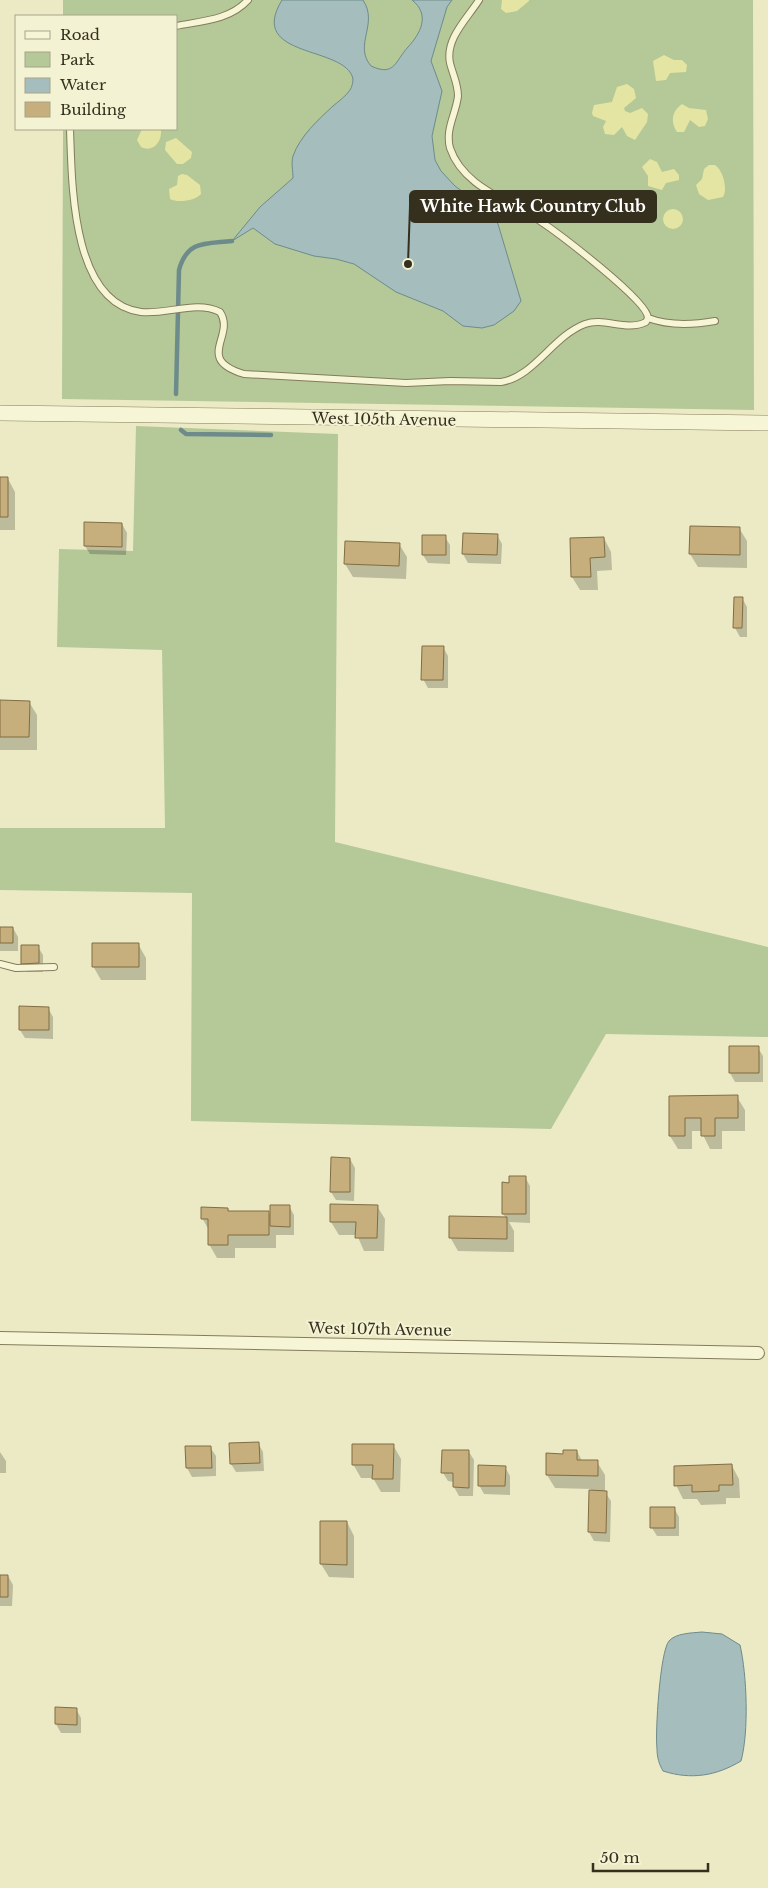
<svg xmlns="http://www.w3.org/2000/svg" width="768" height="1888" font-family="'Libre Baskerville',serif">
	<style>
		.green { fill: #b5c898 }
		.sand { fill: #e4e5a2 }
		.water { fill: #a5bebd; stroke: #6d8b8b }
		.shadow { fill: #0003 }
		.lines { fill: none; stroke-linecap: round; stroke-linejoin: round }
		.stream { stroke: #6d8b8b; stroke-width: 4.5 }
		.building { fill: #c6af7c; stroke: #816d43 }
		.service-casing { stroke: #847c5c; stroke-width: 8 }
		.minor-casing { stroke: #847c5c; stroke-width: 14 }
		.tertiary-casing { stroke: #847c5c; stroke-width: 16 }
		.service { stroke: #f6f5d6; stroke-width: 6 }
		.minor { stroke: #f6f5d6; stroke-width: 12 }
		.tertiary { stroke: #f6f5d6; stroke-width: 15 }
		.labels { text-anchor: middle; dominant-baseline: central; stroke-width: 4; stroke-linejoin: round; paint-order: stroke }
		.street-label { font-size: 15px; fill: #352f1e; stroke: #f3f2d3 }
		.leader { fill: none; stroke: #352f1e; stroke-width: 2 }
		.callout-dot { fill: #352f1e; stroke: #f3f2d3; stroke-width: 2 }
		.callout { fill: #352f1e; stroke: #352f1e; stroke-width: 2 }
		.callout-label { font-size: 16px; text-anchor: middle; font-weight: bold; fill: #fff }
	</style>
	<rect width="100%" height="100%" fill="#ebeac4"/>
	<path class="green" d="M63,0H753L754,410L62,399L63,129H176V16H63Z
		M136,426L338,434L335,842L768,947V1037L606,1034L551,1129L191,1121L192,893L0,890V828H165L162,650L57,647L59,549L133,551Z"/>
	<path class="sand" d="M502,0H529V1L517,11L506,13L501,9Z
		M664,55L674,60H682L687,65L686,72L670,73L666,80L656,81L653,61Z
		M627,84L634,89L636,98L624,108L625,111L630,113L642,108L648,114L647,122L635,140L627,136L622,127L614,135L605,134L603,127L606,121L593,116L592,113L594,105L612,102L617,87Z
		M682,104L689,108L706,110L708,119L705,126L699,127L690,120L684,132H677C670,122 672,111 682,104Z
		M142,129L161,130C162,142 153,153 141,147L137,140Z
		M176,138L192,152L191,158L183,164H177L165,150L166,142Z
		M650,159L657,162L662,172L674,169L679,175V180L666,183L662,190L648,186V176L642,167Z
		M709,165H715C723,170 728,189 723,197L708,200L699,194L696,185L702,179L704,169Z
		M182,174L187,175L200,185L201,194C195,201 178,203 170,199L169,189L177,185L178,176Z
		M663 219a10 10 0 1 1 20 0a10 10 0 1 1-20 0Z"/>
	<path class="water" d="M282,0H363C379,24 353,45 371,66C395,77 395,61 408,47C420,34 431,15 412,0H452L447,7L431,61L442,91L432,136L435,160L441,171L455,186L485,208L498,224L521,301L514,311L494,325L482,328L463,326L443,311L396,292L354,264L336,259L314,256L275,244L253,228L232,241L260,207L293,178C293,171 291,163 293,156C300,136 319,119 333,106C339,101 346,96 350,90C352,87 353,82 353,79C346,45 246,59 282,0Z
		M702,1632L722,1634L740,1645C747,1675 749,1732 741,1761C716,1776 691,1780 663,1771C659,1764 657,1757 657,1749C655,1733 660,1651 669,1641C676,1633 692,1633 702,1632Z"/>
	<path class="shadow" d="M0,479H8L15,492V530H0Z
		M122,524L127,533L126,555L90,554L85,546Z
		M739,528L747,541V568L698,567L690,554Z
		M464,534L497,535L502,544L501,564L468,563L463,554Z
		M445,537L450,545V564L428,563L423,555Z
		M604,538L611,552L612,570L597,571L598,590H580L572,577L571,539Z
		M399,544L407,557L406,579L353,577L345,564Z
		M742,598L747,607V637H740L735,628Z
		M443,647L448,656V688H428L423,679Z
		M0,702H29L37,715V750H0Z
		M0,928H13L18,937V951H0Z
		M138,944L146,958V980H101L93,966Z
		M38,947L43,955V972H27L22,963Z
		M48,1008L53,1017V1039L25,1038L20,1030Z
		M758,1048L763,1056V1082H735L730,1073Z
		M670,1097H737L745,1110V1131H722V1149H710L703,1135V1131H692V1149H678L670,1136Z
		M350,1159L355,1168L354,1201L336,1200L331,1192Z
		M525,1177L530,1186V1223L509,1222L514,1231V1252L458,1251L450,1237L506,1218L503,1214L510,1184Z
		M332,1205L377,1206L385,1219L384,1251H364L357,1235H339L331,1222Z
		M289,1206L294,1215V1235H276V1248H235V1258H217L209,1244V1230L202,1218L228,1209L230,1212H268L272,1217Z
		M258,1443L263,1452L264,1471L236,1472L231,1464Z
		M393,1445L401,1459L400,1492H381L373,1478H361L353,1464Z
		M210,1447L216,1456V1476L192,1477L187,1468Z
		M577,1451L582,1461L597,1462L605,1475V1492L611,1501L610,1542L594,1541L589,1532L591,1489L555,1488L547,1475Z
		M0,1452L6,1461V1473H0Z
		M469,1452L474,1460L473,1496H459L454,1487V1482L448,1481L443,1473Z
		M732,1466L739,1479L740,1498H726V1504L701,1505L697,1499H683L676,1485Z
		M505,1467L510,1476V1495L484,1494L479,1485Z
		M674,1508L679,1517V1536H657L652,1528Z
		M347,1522L354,1536V1578L329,1577L321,1564Z
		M0,1576H8L13,1585L12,1606H0Z
		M76,1709L81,1718V1733H61L56,1724Z"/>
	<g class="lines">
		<path class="stream" d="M176,394L179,270C187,240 206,244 232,241
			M181,430L186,434L271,435"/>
	</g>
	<path class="building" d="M0,477H8V517H0Z
		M84,522L122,523V547L84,546Z
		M690,526L740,527V555L689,554Z
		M463,533L498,534L497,555L462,554Z
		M422,535H446V555H422Z
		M604,537L605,557L590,558L591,577H571L570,538Z
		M345,541L400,543L399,566L344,564Z
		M734,597H743L742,628H733Z
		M422,646H444L443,680H421Z
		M0,700L30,701L29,737H0Z
		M0,927H13V943H0Z
		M92,943H139V967H92Z
		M21,945H39V963L21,964Z
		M19,1006L49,1007V1030H19Z
		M729,1046H759V1073H729Z
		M738,1095V1118H715V1136H701V1118H685V1136H669V1096Z
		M331,1157L350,1158V1192H330Z
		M509,1176H526V1214H502V1182L509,1183Z
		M330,1204L378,1205L377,1238H355L356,1222H330Z
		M270,1205H290V1227L270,1226Z
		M201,1207L228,1208V1211H269V1235H228V1245H208V1219H201Z
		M449,1216L507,1217V1239L449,1238Z
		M259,1442L260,1463L230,1464L229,1443Z
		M352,1444H394L393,1479H372L373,1465H352Z
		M185,1446H211L212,1468H186Z
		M442,1450H469V1488L453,1487V1473H441Z
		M563,1450H577V1460H598V1476L546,1475V1453L563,1454Z
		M732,1464L733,1485H719V1491L692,1492V1485L674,1486V1466Z
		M478,1465L506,1466L505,1486H478Z
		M589,1490L607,1491L606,1533L588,1532Z
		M650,1507H675V1528H650Z
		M320,1521H347V1565L320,1564Z
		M0,1575H8V1597H0Z
		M55,1707L77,1708V1725L55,1724Z"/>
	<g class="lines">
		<defs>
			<path id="service" d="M479,0C467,19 445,39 450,63C453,75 458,84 458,96C456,114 445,129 450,148C463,187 509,200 540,221C558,233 648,301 648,318
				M176,26C202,21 230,20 248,0
				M70,129C72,182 71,303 141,312C167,315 196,300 220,312C236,336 194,359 244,374L406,383L450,381L501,382C534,377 553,336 585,324C605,317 625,332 646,322L648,318
				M648,318C669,326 692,325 715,321
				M0,964L16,968L54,967"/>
			<path id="minor" d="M0,1338L758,1353"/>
			<path id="tertiary" d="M0,413L768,423"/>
		</defs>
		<use href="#service" class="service-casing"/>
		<use href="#minor" class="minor-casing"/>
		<use href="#tertiary" class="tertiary-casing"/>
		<use href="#service" class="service"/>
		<use href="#minor" class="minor"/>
		<use href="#tertiary" class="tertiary"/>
	</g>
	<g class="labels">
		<g class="street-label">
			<text transform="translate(384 419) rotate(1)">West 105th Avenue</text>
			<text transform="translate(380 1329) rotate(1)">West 107th Avenue</text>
		</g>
	</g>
	<path class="leader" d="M408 264L410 206"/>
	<circle class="callout-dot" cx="408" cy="264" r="5"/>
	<rect class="callout" x="410" y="191" width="246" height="31" rx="5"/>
	<g class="callout-label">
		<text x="533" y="212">White Hawk Country Club</text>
	</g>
	<rect x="15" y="15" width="162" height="115" fill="#f3f2d3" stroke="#a7a48b"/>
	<rect x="25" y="31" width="25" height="8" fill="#f6f5d6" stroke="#a7a48b"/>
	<text x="60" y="40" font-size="15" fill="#352f1e">Road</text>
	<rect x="25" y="52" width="25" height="15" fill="#b5c898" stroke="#a7a48b"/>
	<text x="60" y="65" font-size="15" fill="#352f1e">Park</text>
	<rect x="25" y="78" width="25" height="15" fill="#a5bebd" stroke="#a7a48b"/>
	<text x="60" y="90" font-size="15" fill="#352f1e">Water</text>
	<rect x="25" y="102" width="25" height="15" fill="#c6af7c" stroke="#a7a48b"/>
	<text x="60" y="115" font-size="15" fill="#352f1e">Building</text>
	<path d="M593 1863v8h115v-8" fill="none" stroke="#352f1e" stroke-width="2.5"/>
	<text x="600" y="1863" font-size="15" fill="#352f1e" stroke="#f3f2d3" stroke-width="4" paint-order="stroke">50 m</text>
</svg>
